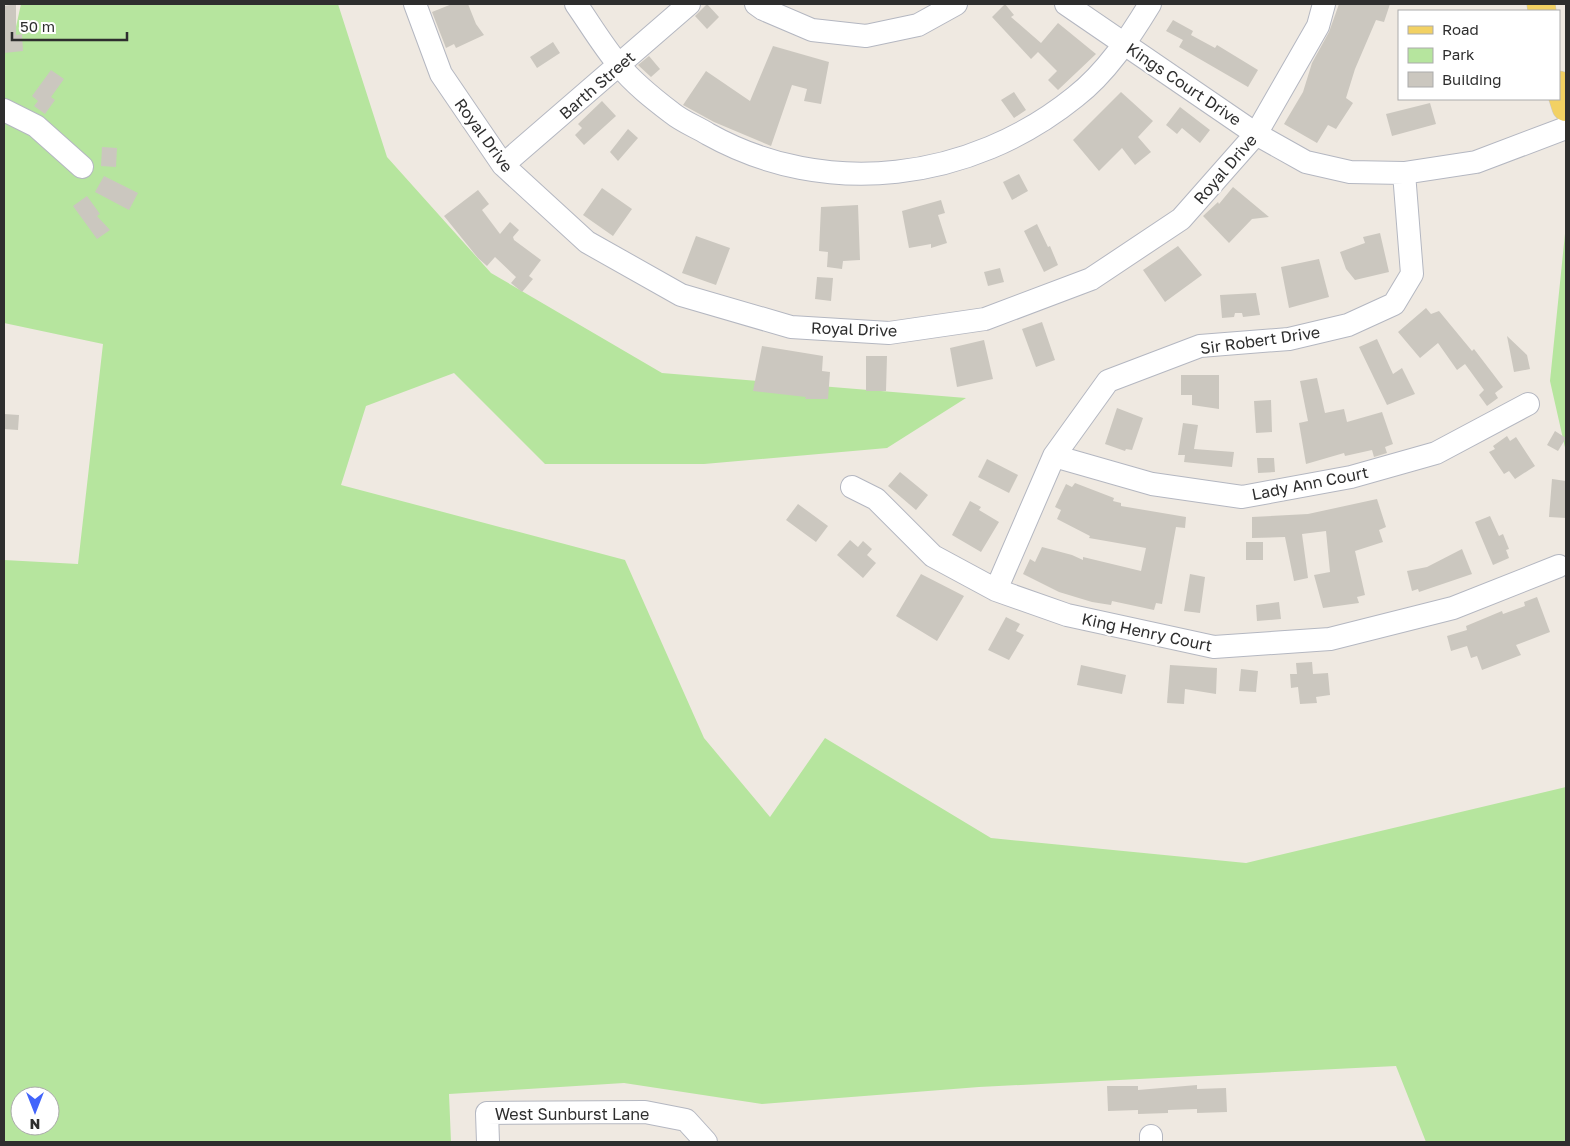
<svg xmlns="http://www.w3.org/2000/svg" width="1570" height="1146" font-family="'Golos Text',sans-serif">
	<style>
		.green { fill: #b6e59e; fill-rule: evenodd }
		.building { fill: #cbc7bf }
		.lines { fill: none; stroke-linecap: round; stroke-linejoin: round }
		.minor-casing { stroke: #b4b7c1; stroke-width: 24 }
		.major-casing { stroke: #c9c9c9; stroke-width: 29 }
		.minor { stroke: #fff; stroke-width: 22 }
		.major { stroke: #f2d163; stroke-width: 28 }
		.labels { text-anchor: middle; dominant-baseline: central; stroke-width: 5; stroke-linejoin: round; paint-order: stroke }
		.street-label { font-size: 16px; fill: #2e2e2e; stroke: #fff }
	</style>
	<rect width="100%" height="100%" fill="#efe9e1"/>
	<path class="green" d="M21,4H338L387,157L491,273L662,373L966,398L887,448L704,464H545L454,373L366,406L341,485L625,560L704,738L770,817L825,738L991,838L1246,863L1566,787V1142H1426L1396,1066L979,1087L762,1104L624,1083L449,1094L451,1142H4V560L78,564L103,344L4,323V51L12,45ZM20,1096H50V1126H20Z
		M1566,224V452L1550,381Z"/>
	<path class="building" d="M16,4V35L22,34L23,51L4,53V6Z
		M452,4H468L476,24L484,35L456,48L454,44L446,48L432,12Z
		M707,4L719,17L707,29L695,16Z
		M1005,4L1014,15L1011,17L1041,43L1058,23L1096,54L1058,90L1048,80L1057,71L1038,52L1031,59L992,17Z
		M1339,4H1390L1384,22L1376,20L1355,69L1346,98L1353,103L1336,129L1328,125L1317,143L1284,124L1303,92L1312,63L1329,32Z
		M1173,20L1193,31L1191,35L1215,48L1217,45L1258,70L1248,87L1179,47L1183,40L1166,31Z
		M553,42L560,53L537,68L530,57Z
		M773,46L829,62L821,104L804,101L807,89L792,85L771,146L714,122L683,105L706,71L750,101Z
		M649,56L660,69L651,77L638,65Z
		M51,70L64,79L51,97L55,100L45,114L34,106L38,101L32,96Z
		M1014,92L1026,110L1014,118L1001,100Z
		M1121,92L1153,121L1138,137L1151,152L1135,165L1122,148L1099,171L1073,140Z
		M602,101L616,116L584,145L575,135L582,128L578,124Z
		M1430,103L1436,124L1392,136L1386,114Z
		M1180,107L1210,130L1200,143L1182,128L1177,134L1166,125Z
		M628,129L638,138L618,161L610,152Z
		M102,147L117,148L116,167L101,166Z
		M1019,174L1028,191L1012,200L1003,182Z
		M104,176L138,193L129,210L95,192Z
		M1233,187L1269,217L1252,219L1229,243L1203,216L1218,202L1219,204Z
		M602,188L632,209L613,236L583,215Z
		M478,190L489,204L482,210L500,234L510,222L519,230L513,237L514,240L541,260L529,276L533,279L522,292L511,283L516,277L495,257L487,266L478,258L444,216Z
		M87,196L100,214L97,216L110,230L97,239L73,206Z
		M941,200L945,213L938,215L947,243L931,248V244L909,248L902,211Z
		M858,205L860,260L843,261L842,269L827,267L828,252L819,251L821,207Z
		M1037,224L1048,247L1050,246L1058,265L1044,272L1024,231Z
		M1380,233L1389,272L1355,280L1346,269L1340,252L1365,243L1363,237Z
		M696,236L730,248L716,285L682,273Z
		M1178,246L1202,275L1165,302L1143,270Z
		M1319,259L1329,297L1289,308L1281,267Z
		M1000,268L1004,282L988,286L984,272Z
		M817,277L833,278L831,301L815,299Z
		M1256,293L1260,315L1243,317L1242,313H1235L1234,317L1222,318L1220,295Z
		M1426,308L1431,314L1439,311L1472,351L1474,349L1503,387L1495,393L1498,398L1487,406L1479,395L1484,390L1465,364L1457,370L1438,343L1420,358L1398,332Z
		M1042,322L1055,360L1036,367L1022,329Z
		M1507,336L1527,355L1530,369L1514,372Z
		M1377,339L1393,374L1402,368L1415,394L1387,405L1359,347Z
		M984,340L993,379L957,387L950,348Z
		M762,346L823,356L822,371L830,372L828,399H805L806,397L753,391Z
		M866,356H887L886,391H866Z
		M1181,375H1219V409L1192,405V395H1181Z
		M1317,378L1325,413L1344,409L1347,422L1382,412L1393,444L1385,447L1387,453L1374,457L1372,450L1345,456L1344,453L1306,464L1299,423L1308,421L1300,381Z
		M1271,400L1272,432L1256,433L1254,401Z
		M1117,408L1143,418L1132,450L1126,449L1125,451L1105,444Z
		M4,414L19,415L18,430L4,429Z
		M1183,423L1198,425L1194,449L1234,452L1232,467L1184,462L1185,455H1178Z
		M1555,431L1566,438L1558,451L1547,445Z
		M1507,436L1510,441L1516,437L1535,466L1515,479L1509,471L1504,474L1489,452L1495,449L1493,446Z
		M1257,458H1274L1275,472L1258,473Z
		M987,459L1018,475L1009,493L978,477Z
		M900,472L928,495L916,510L888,486Z
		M1552,479L1566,481V518L1549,517Z
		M1075,483L1114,498L1113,501L1121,503V506L1186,517L1185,528L1176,527L1162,604L1156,603L1154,610L1112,601L1111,605L1092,602L1059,592L1023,574L1030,559L1035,562L1042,547L1072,555L1083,560V557L1141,571L1146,548L1089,538L1090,536L1057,519L1061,510L1055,507L1066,484L1072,487Z
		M1377,499L1386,527L1379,530L1383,542L1355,551L1365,595L1357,597L1359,603L1323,608L1314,575L1330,572L1326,531L1302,534L1308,578L1294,581L1285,537L1252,538V517L1308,514Z
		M970,501L981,507L979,510L999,522L981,552L952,535Z
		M798,504L828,526L816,542L786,520Z
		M1490,516L1499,536L1503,534L1509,549L1506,550L1509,558L1493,565L1475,522Z
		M850,540L858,547L863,541L872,549L867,555L876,563L863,578L837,555Z
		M1246,542H1263V560H1246Z
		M1462,549L1472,574L1419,592L1418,589L1412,591L1407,571L1427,567Z
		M921,574L964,596L937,641L896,616Z
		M1190,574L1205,577L1200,613L1184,611Z
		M1537,597L1550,632L1516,645L1521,655L1482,670L1477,656L1471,658L1467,646L1451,651L1447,636L1467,630L1466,626L1502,611L1503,614L1525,606L1524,602Z
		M1279,602L1281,619L1257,621L1256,605Z
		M1006,617L1020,624L1016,631L1024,635L1009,660L988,650Z
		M1312,662L1313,674L1328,673L1330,695L1316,697L1317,703L1300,704L1298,687L1291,688L1290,674H1297L1296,663Z
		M1081,665L1126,675L1122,694L1077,685Z
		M1170,665L1217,668L1216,694L1185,689L1184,704L1167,703Z
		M1241,669L1258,671L1256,692L1239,691Z
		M1197,1085V1089L1226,1088L1227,1112L1197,1113V1109L1168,1110V1113L1138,1114V1110L1108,1111L1107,1086H1138V1090Z"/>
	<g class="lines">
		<defs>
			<path id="minor" d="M415,4L441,74L503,165L587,242L681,295L791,327L889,333L985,319L1091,279L1181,219L1256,134L1318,26L1324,4
				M576,4C590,24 603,46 619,65C633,83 655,100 672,113C683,122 697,127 708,134C826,200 971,181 1075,97C1106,73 1130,37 1150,4
				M756,4L763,9L812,30L866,36L918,25L956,4
				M1066,4L1256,134L1306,162L1350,172L1404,173L1476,162L1566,128
				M4,110L36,126L82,167
				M503,165L689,4
				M1054,456L1152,484L1242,497L1351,477L1436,453L1528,404
				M852,487L876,499L933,556L996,590L1067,615L1214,647L1330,639L1453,608L1559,566
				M996,590L1054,456L1108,381L1200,346L1289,339L1348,325L1394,304L1412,274L1404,173
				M1151,1136V1142
				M488,1142L487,1113L645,1112L686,1120L706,1142"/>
			<path id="major" d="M1541,4L1542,11
				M1559,85L1566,107"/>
		</defs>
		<use href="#minor" class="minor-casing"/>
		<use href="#major" class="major-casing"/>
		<use href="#minor" class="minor"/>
		<use href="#major" class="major"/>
	</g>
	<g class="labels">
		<g class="street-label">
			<text transform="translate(1184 84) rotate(34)">Kings Court Drive</text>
			<text transform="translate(597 85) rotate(-41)">Barth Street</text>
			<text transform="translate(484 135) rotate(54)">Royal Drive</text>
			<text transform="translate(1225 169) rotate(-49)">Royal Drive</text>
			<text transform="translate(854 329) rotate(2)">Royal Drive</text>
			<text transform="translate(1260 340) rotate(-8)">Sir Robert Drive</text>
			<text transform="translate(1310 483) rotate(-11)">Lady Ann Court</text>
			<text transform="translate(1147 632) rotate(12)">King Henry Court</text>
			<text x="572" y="1114">West Sunburst Lane</text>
		</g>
	</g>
	<rect width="1570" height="1146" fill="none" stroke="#2e2e2e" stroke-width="10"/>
	<rect x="1398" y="10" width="162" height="90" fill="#ffffff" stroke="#ababab"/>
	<rect x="1408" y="26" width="25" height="8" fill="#f2d163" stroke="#ababab"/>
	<text x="1442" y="35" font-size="15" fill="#2e2e2e">Road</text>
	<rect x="1408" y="48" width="25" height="15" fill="#b6e59e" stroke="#ababab"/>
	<text x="1442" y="60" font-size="15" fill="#2e2e2e">Park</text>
	<rect x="1408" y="72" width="25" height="15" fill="#cbc7bf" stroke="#ababab"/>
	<text x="1442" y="85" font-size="15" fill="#2e2e2e">Building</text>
	<g transform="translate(35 1111) rotate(180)"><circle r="24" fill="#ffffff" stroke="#ababab"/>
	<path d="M0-4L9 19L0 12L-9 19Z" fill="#4264fb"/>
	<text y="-8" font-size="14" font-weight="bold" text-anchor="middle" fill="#2e2e2e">N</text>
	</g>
	<path d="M12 32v8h115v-8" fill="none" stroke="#2e2e2e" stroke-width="2.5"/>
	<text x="20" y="32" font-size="15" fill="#2e2e2e" stroke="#ffffff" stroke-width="4" paint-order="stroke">50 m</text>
</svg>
